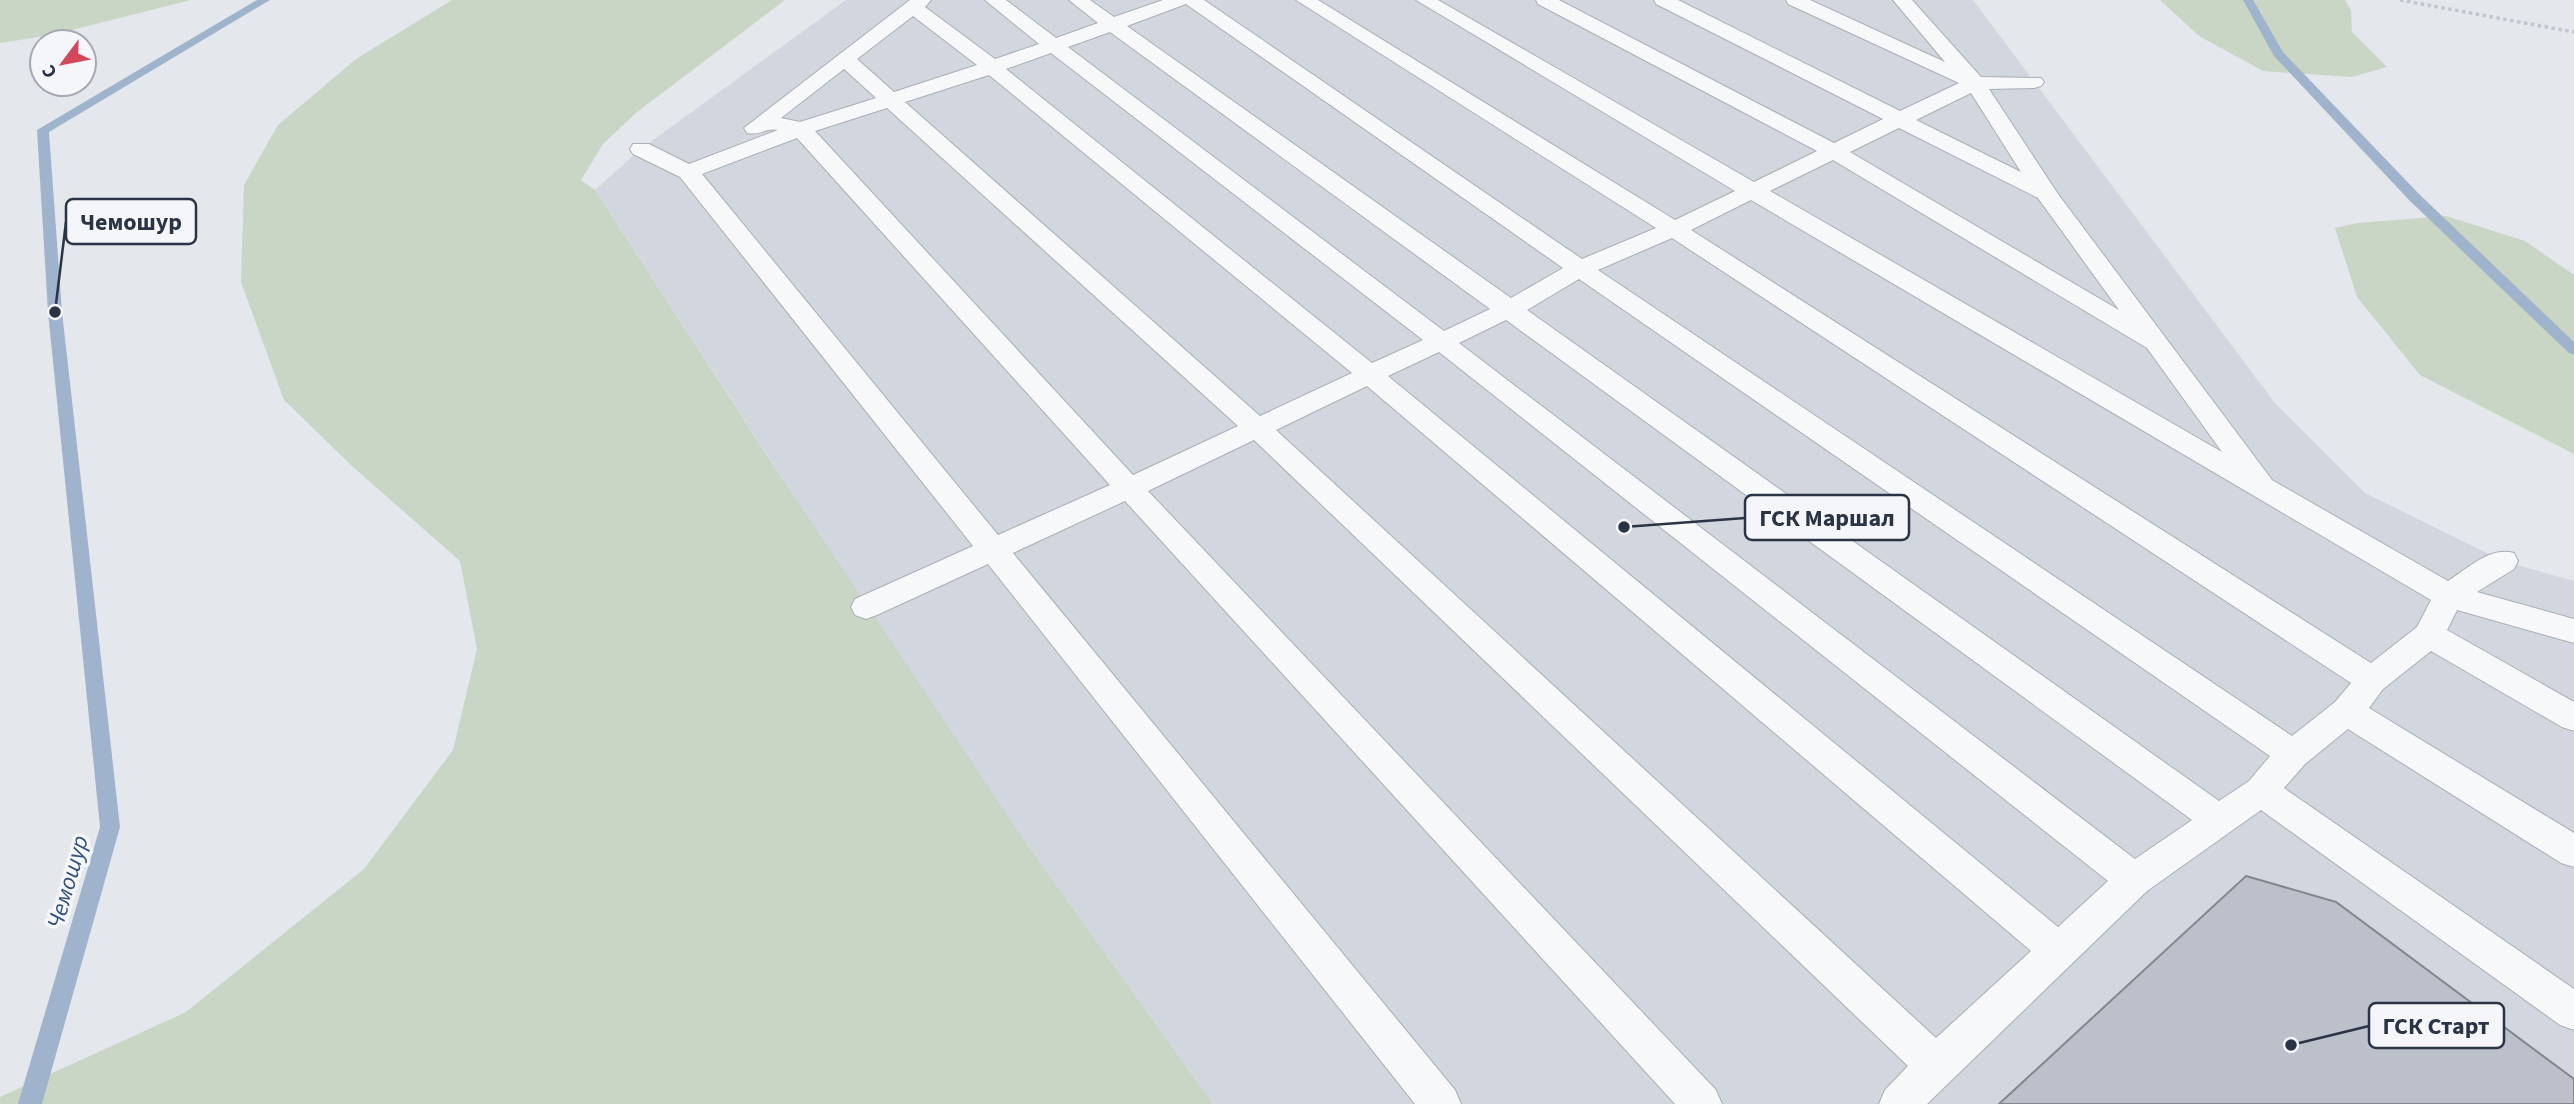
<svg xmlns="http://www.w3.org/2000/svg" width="2574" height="1104" font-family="'Source Sans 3',sans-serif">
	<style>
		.built { fill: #d2d6de }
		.green { fill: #c9d6c5 }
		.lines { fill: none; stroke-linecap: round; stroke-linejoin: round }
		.stream { fill: #9fb4cc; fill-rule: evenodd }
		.building { fill: #bbc0ca; stroke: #83868d; stroke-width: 2 }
		.lane-casing { stroke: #a9aeb7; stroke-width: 2 }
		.path { stroke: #c2c5cb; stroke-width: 3.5; stroke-dasharray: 3.5 3.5; stroke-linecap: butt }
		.lane { fill: #f7f8fa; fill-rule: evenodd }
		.labels { text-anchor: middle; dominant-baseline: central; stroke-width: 7; stroke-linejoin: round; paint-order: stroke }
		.water-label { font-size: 24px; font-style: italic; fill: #34527a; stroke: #f4f6f9 }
		.leader { fill: none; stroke: #2b3445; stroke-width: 2.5 }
		.callout-dot { fill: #2b3445; stroke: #f4f6f9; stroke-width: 2.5 }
		.callout { fill: #f4f6f9; stroke: #2b3445; stroke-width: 2.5 }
		.callout-label { font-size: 24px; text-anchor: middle; font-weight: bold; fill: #2b3445 }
	</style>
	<rect width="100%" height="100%" fill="#e4e7ec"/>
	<path class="built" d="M846,0H1973L2274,402L2365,493L2503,561L2574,581V1104H1213L1024,840L866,607L595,190L641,149Z"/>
	<path class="green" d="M0,0H191L52,35L0,43Z
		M452,0H785L637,112L603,144L581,180L595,190L768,457L1024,840L1213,1104H0V1097L186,1012L364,869L453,750L477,649L460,561L352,466L284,400L241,282L244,185L278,125L356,59Z
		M2160,0H2345L2351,10L2352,32L2387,67L2352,77L2263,71L2199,36Z
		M2446,216L2525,241L2574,275V454L2420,375L2357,297L2335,228L2357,223Z"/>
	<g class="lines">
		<path class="stream" d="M257,0H270L49,132L62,312L120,827L42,1104H18L100,827L48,312L37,130Z
			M2243,0H2253L2283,52L2419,194L2574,342V355L2569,353L2409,200L2274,56Z"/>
	</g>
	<path class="building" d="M2246,876L2336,902L2574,1079V1104H1999Z"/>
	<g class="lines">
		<defs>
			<path id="lane" d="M910,0H931L925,7L995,59L1039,44L985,0H1006L1056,38L1098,23L1069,0H1090L1114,17L1163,0H1204L1582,259L1656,228L1296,0H1318L1675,220L1735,191L1416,0H1438L1754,182L1817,151L1538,4L1536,0H1559L1834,143L1883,119L1656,4L1654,0H1678L1900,111L1959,83L1788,4L1786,0H1810L1945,62L1893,0H1912L1981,77L2041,78L2044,82L2041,86L2034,88L1989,89L2058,194L2272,480L2448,581C2467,569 2490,546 2514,553L2518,561L2514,569L2477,592L2574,619V643L2457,610L2447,630L2574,702V731L2562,727L2431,651L2383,689L2369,708L2574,833V867L2561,863L2348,729L2305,764L2284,788L2574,989V1030L2560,1025L2261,810L2147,891L1927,1104H1879L1885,1090L1908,1066L1254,440L1148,491L1716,1090L1722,1104H1675L1125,501L1013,553L1455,1090L1461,1104H1415L988,564L877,615L866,619L855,615L851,607L855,599L973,546L680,177L633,154L630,149L633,144H649L689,164L778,130C766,127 760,136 747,133L744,128ZM1186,4L1563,268L1511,298L1127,26ZM913,16L977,65L894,92L857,59ZM1110,32L1490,309L1444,331L1068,47ZM1051,53L1423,340L1372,363L1006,69ZM844,69L876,98L800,122L781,118ZM989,75L1352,373L1260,416L905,102ZM1971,93L2021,172L1916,120ZM887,108L1238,426L1133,475L815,131ZM1899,128L2038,198L2119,310L1850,152ZM797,138L1110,485L998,535L702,174ZM1833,160L2147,348L2222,452L1770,191ZM1751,200L2431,600L2417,627L2371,663L1691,230ZM1672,238L2351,683L2335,702L2292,736L1598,270ZM1579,279L2270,756L2249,781L2219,801L1527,310ZM1506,320L2192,820L2135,859L1459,343ZM1439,352L2108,881L2058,927L1388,376ZM1367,386L2031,951L1936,1038L1276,430Z"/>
		</defs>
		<use href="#lane" class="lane-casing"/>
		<path class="path" d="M2400,0L2574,32"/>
		<use href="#lane" class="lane"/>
	</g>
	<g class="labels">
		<g class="water-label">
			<text transform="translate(68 882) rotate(-74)">Чемошур</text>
		</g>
	</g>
	<path class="leader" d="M55 312L66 222M1624 527L1745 518M2291 1045L2369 1026"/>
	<g class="callout-dot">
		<circle cx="55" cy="312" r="7"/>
		<circle cx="1624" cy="527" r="7"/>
		<circle cx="2291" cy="1045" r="7"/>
	</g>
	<g class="callout">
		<rect x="66" y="199" width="130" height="45" rx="7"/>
		<rect x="1745" y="495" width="164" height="45" rx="7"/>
		<rect x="2369" y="1003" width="135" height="45" rx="7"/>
	</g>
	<g class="callout-label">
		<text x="131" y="230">Чемошур</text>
		<text x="1827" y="526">ГСК Маршал</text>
		<text x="2436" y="1034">ГСК Старт</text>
	</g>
	<g transform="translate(63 63) rotate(238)"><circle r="33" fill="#f4f6f9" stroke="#a4a8b1" stroke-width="2"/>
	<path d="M0-5L12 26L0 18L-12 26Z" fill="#d1495b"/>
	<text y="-10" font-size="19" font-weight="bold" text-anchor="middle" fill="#2b3445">С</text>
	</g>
</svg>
